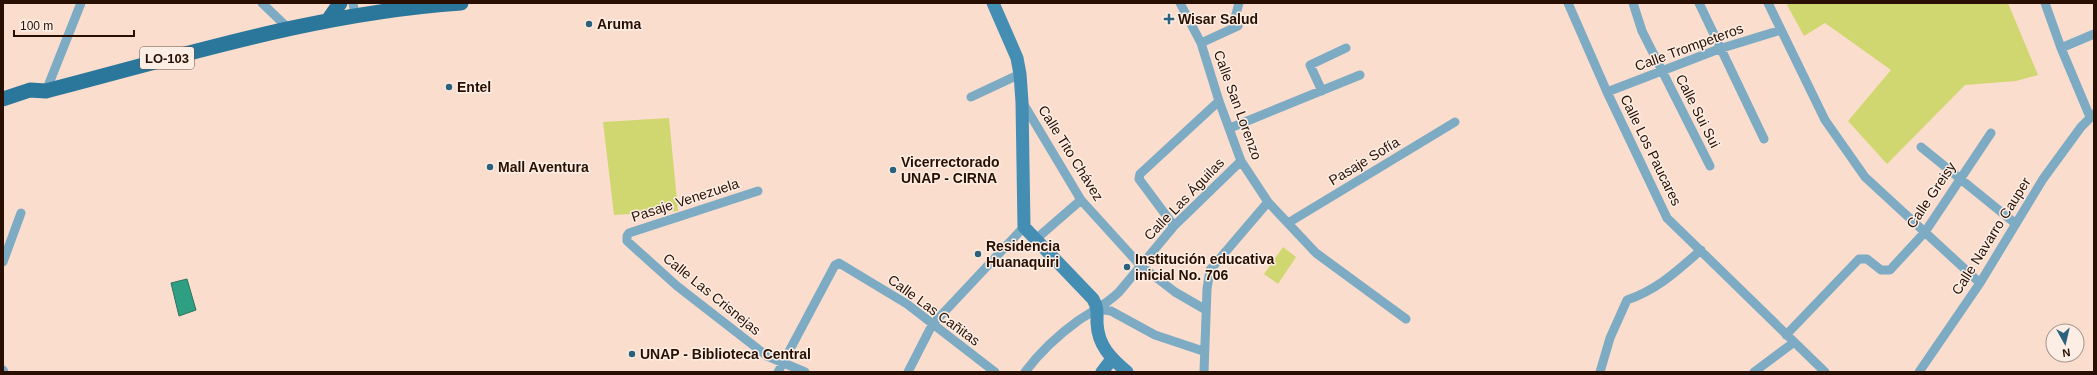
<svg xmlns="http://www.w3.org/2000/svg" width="2097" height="375" font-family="Arial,sans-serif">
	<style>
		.green { fill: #d0d770 }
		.water { fill: #2e9f83; stroke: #2c745c }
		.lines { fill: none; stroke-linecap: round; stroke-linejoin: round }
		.street { stroke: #7dabc4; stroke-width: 9 }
		.secondary { stroke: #448eb3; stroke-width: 13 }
		.primary { stroke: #2a779b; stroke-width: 15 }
		.poi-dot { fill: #2b617c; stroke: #fceee5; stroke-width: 1.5 }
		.labels { text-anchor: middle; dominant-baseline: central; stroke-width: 3; stroke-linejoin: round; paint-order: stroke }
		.shield { fill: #fceee5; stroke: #685245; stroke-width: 1 }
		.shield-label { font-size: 13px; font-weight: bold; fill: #280f01 }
		.poi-label { font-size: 14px; font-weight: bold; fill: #280f01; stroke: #fceee5; text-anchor: start }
		.street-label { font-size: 14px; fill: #280f01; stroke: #fceee5 }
	</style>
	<rect width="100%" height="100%" fill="#faddcc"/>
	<path class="green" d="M1786,3H2008L2038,75L2016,81L1965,85L1887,164L1848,121L1891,70L1825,23L1804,36Z
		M669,118L678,211L614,215L603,122Z
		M1283,247L1296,257L1278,284L1264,274Z"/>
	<path class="water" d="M187,279L196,310L179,316L171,283Z"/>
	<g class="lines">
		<path class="street" d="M262,3L288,28
			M353,3L355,15
			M1180,3L1201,43L1219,101L1241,161L1268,202L1316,253L1406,319
			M1568,3L1607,92L1667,218L1825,372
			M1633,3L1642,31L1710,166
			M1699,3L1764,139
			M1768,3L1825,120L1865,177L1980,283
			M2045,3L2061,48L2090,117
			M1201,43L1238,26L1239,22L1236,14L1239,3
			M2061,48L2094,34
			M46,91L81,3
			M1322,91L1310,65L1346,48
			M1607,92L1719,49L1781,30
			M971,97L1020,74
			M1023,103L1081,200L1140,265L1175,292L1206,310
			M1230,128L1360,75
			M1921,147L2016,224
			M758,191L629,233L627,236V241L677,286L767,356L805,372
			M1288,223L1455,122
			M1174,226L1139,179L1140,174L1219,101
			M1036,239L1081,200
			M3,262L21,213
			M1098,309L1111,311L1155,335L1203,351
			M1786,335L1859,259H1867L1881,270H1890L1925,232L1991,133
			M3,370L4,372
			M778,372L835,265L839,263L907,304L995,372
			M908,372L932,325L1024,227
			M1025,372C1040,352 1058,335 1079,320C1093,311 1107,304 1119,292L1174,226L1241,161
			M1204,372L1207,289L1210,270L1268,202
			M1600,372L1610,338L1627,300C1657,290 1677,271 1701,250
			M1754,372L1793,343
			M1919,372L1980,283L2043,179L2081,127L2094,114"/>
		<path class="secondary" d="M993,3L1017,58L1020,74L1022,102L1024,227L1093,299C1098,308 1097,312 1097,323C1098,346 1111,358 1127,372
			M1102,372L1112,359"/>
		<path class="primary" d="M329,19L340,3
			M3,99L30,90L46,91C186,55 316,13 461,3"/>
	</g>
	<g class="poi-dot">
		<path d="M1167 13h4v4h4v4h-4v4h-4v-4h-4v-4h4z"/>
		<circle cx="589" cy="24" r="4"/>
		<circle cx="449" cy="87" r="4"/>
		<circle cx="490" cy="167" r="4"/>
		<circle cx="893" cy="170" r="4"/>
		<circle cx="978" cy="254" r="4"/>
		<circle cx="1127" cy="267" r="4"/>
		<circle cx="632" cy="354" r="4"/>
	</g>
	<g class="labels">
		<rect class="shield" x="140" y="47" width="54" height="22" rx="3"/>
		<g class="shield-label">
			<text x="167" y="58">LO-103</text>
		</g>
		<g class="poi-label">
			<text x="1178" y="19">Wisar Salud</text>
			<text x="597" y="24">Aruma</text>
			<text x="457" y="87">Entel</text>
			<text x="901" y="162">Vicerrectorado<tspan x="901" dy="16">UNAP - CIRNA</tspan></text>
			<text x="498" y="167">Mall Aventura</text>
			<text x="986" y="246">Residencia<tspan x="986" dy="16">Huanaquiri</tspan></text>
			<text x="1135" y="259">Institución educativa<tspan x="1135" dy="16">inicial No. 706</tspan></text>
			<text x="640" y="354">UNAP - Biblioteca Central</text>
		</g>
		<g class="street-label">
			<text transform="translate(1689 47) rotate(-20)">Calle Trompeteros</text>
			<text transform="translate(1238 105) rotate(70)">Calle San Lorenzo</text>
			<text transform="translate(1698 111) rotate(63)">Calle Sui Sui</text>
			<text transform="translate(1651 150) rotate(64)">Calle Los Paucares</text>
			<text transform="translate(1071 153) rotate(58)">Calle Tito Chávez</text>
			<text transform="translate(1364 161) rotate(-31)">Pasaje Sofía</text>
			<text transform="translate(1931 195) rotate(-56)">Calle Greisy</text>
			<text transform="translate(1184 199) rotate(-46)">Calle Las Águilas</text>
			<text transform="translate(685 200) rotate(-18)">Pasaje Venezuela</text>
			<text transform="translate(1991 236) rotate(-58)">Calle Navarro Cauper</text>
			<text transform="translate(712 294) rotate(39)">Calle Las Crisnejas</text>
			<text transform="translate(934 310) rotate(36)">Calle Las Cañitas</text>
		</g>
	</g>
	<rect width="2097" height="375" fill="none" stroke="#280f01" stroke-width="8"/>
	<g transform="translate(2065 343) rotate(172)"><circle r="19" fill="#fceee5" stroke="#a7958a"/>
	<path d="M0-3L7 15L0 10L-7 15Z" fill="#2b617c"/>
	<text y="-6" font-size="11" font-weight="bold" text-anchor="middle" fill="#280f01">N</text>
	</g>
	<path d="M14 30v6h120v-6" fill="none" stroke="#280f01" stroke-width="2"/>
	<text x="20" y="30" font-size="12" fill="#280f01" stroke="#fceee5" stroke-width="3" paint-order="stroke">100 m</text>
</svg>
